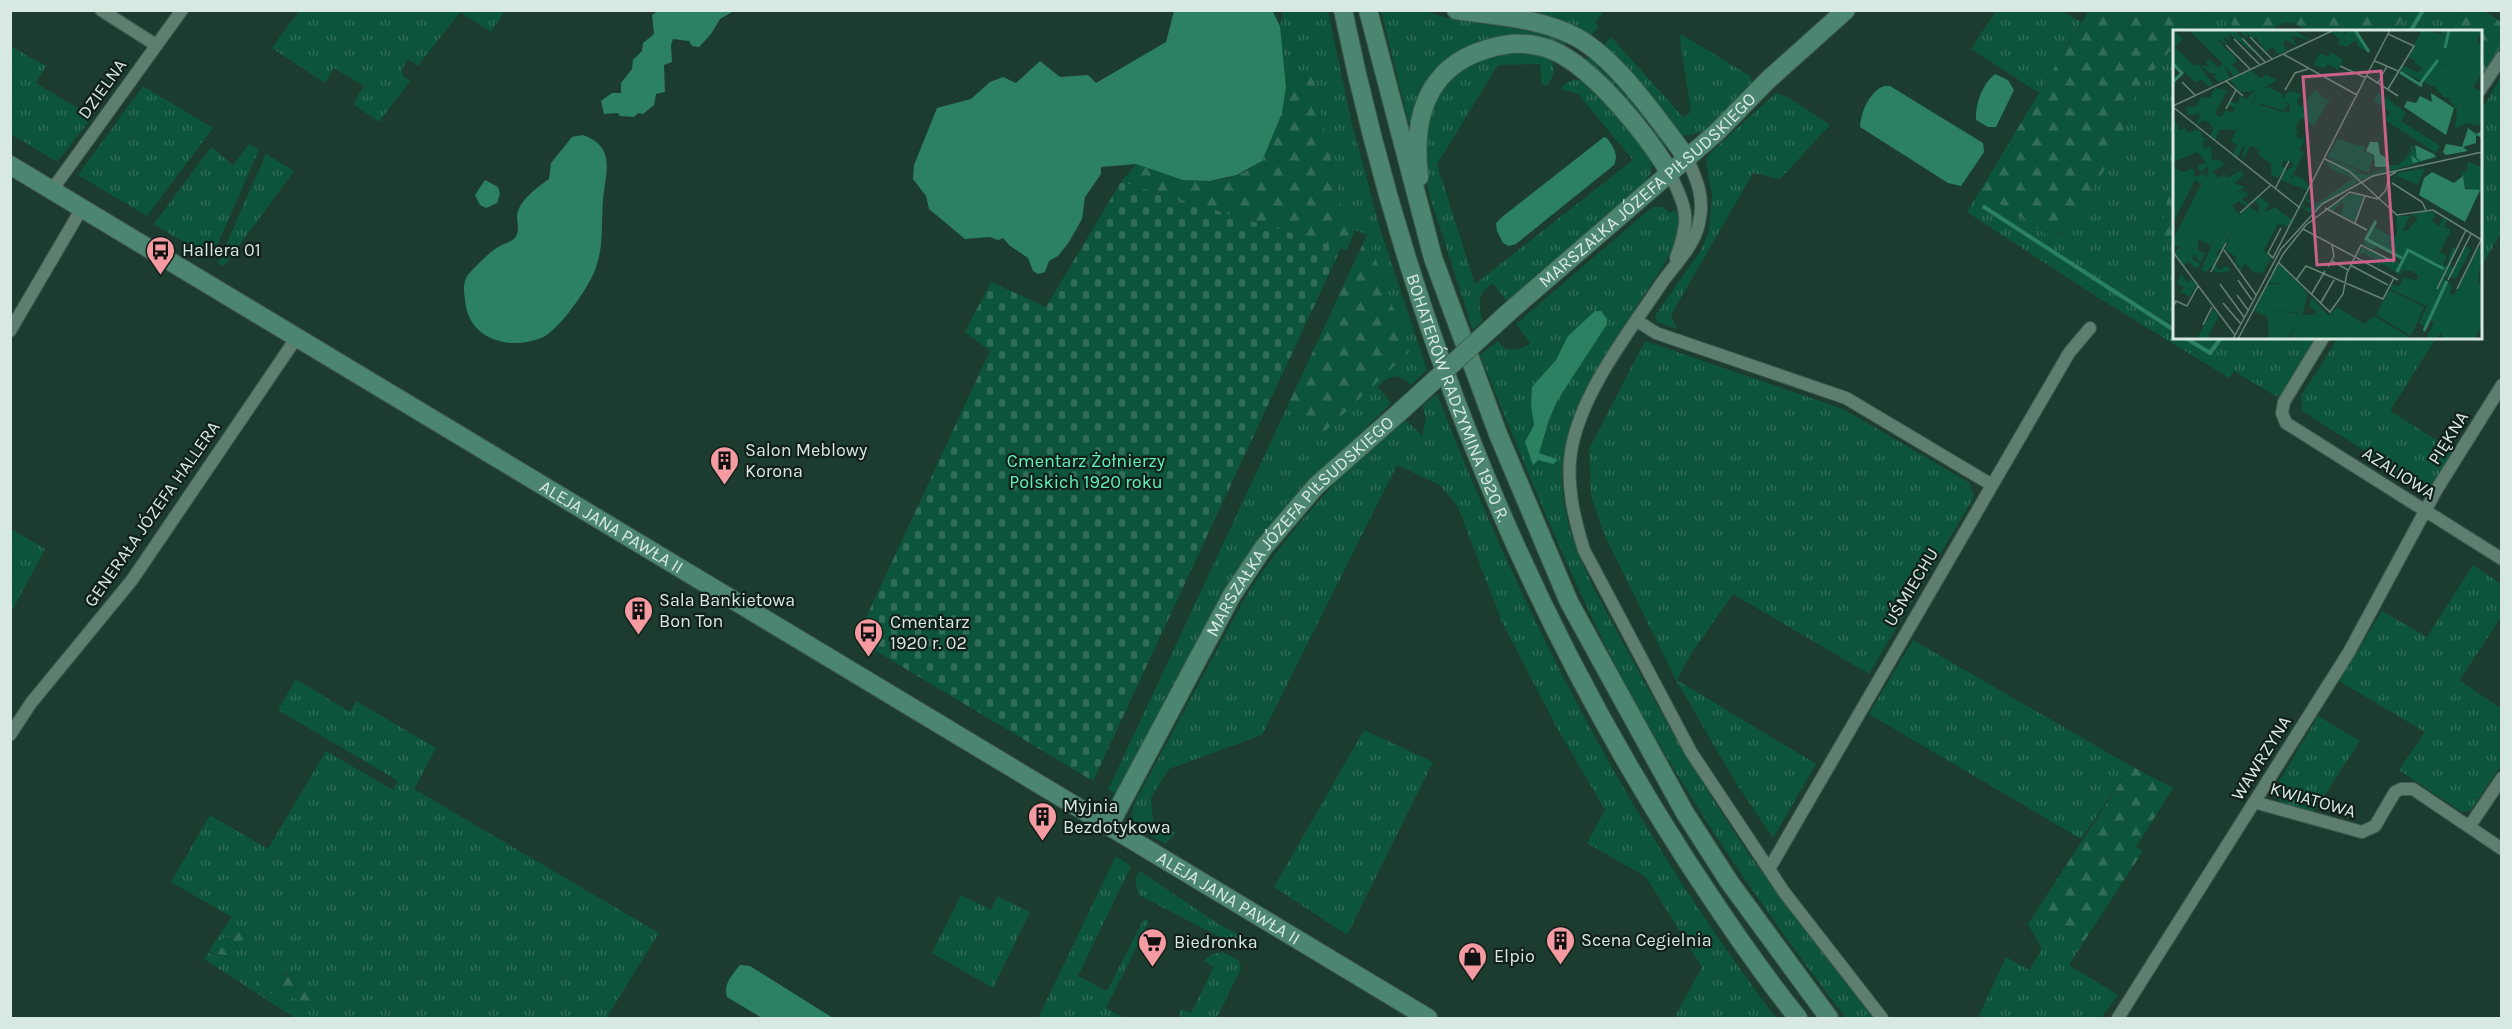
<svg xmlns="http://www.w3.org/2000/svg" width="2512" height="1029" font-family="Karla,sans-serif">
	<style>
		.grass { fill: url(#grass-tufts); fill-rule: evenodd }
		.forest { fill: url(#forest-firs) }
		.cemetery { fill: url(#cemetery-stones) }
		.water { fill: #2c8162 }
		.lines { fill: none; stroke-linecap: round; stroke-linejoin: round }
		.stream { stroke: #2c8162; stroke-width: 4 }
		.street-casing { stroke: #3e5a4f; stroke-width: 14 }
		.secondary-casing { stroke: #3e5a4f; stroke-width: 20 }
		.street { stroke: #5e7f70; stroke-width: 12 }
		.secondary { stroke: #4c8670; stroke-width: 18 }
		.secondary-bridge-casing { stroke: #3e5a4f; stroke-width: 20; stroke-linecap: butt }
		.secondary-bridge { stroke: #4c8670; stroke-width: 18 }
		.labels { text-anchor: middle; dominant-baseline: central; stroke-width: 4.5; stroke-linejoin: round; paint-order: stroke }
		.street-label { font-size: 18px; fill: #d7e9e0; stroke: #12201a }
		.poi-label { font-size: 18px; fill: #d7e9e0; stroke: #12201a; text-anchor: start }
		.park-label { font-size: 18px; fill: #60f3bd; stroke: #12201a }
		.inset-river { fill: none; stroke: #2c8162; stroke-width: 3 }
		.inset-road { fill: none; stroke: #678176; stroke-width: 1.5 }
		.view { fill: #c9618a; fill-opacity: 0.15; stroke: #c9618a; stroke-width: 3 }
		.inset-edge { fill: none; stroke: #d7e9e0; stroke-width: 3 }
	</style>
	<defs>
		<pattern id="grass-tufts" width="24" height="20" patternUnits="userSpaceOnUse" patternTransform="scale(1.5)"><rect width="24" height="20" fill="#0d543d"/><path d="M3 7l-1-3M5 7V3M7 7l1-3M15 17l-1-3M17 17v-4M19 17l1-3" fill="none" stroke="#306d59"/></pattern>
		<pattern id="forest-firs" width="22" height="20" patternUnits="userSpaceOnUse" patternTransform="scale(1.5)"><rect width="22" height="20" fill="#0d543d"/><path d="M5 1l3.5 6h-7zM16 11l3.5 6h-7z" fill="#306d59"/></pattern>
		<pattern id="cemetery-stones" width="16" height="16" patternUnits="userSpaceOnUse" patternTransform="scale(1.5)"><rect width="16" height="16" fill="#0d543d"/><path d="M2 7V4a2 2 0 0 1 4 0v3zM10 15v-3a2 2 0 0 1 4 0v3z" fill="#306d59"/></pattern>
	</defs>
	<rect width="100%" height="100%" fill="#1c3c2f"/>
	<path class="grass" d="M299,11V10L505,11L491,32L460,12L418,66L408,59L401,70L403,76L410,81L379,122L353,104L364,86L334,68L325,83L272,48Z
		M1283,11H1328L1351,120L1381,232L1427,370L1411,385C1399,373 1389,374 1378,387L1391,403L1289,503L1242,565L1116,794L1108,790L1288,405L1319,436L1368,235L1355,230L1343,214L1313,77H1285L1280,26Z
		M1381,11H1424L1451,19L1537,32L1566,43L1563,49C1542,46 1510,38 1490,39C1460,41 1427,79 1416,103C1412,110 1411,118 1409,125Z
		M1474,11H1604L1595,23L1599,26L1590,37Z
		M1996,11H2062L2081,22L2039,93L1971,49Z
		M2208,11H2235L2232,13L2231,31L2187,32Z
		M2407,11H2461L2448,31L2394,32Z
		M1681,34L1750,76L1753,84C1733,103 1710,140 1679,135L1602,47L1611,37L1683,117L1691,112L1680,40Z
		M10,46L46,66L36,83L92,117L57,162L11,134Z
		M2174,46V170L2169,197L2170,241L2174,239V338H2317L2279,398L2234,371L2229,378L2094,295L1967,212L1980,191L2051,237L2062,233L2114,155L2138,89Z
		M1505,51L1533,53L1552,60L1554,72L1548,86L1542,84L1540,64L1498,65L1437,164L1475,284L1633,160L1578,94L1560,89C1571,78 1578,77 1591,86L1652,156L1651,172L1641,187L1508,302L1492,283C1478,293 1477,305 1483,321L1473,330L1430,197C1419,153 1420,87 1469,63C1480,58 1494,55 1505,51Z
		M1588,57C1607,73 1661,126 1667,148L1662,147L1584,63Z
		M2501,77V233L2481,267V111Z
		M143,86L213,128L147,216L78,175Z
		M1776,93L1788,97L1830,125L1780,179L1753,173L1671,315L1677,329L1657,322L1655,316L1701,250L1709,231L1712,195L1706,160L1709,154Z
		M249,144L259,150L211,259L154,224L211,147L233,165Z
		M266,154L294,171L224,266L218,263Z
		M1652,207H1663L1670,213L1676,210C1679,217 1681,224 1679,232C1674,252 1659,272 1648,289C1625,326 1600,362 1581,401C1569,426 1561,455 1562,482C1565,544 1599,597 1627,650C1662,715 1698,778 1739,839C1780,901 1828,959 1873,1018H1846C1756,900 1671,777 1605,644C1558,550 1520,453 1480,355L1498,341L1505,349C1513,350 1523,350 1530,343L1516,324Z
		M2338,338H2436L2390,411L2454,451L2429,491L2302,411L2301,396Z
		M1645,341L1843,409L1970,483L1974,497L1869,674L1733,594L1691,654L1677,680L1816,764L1773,838L1736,783L1676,680L1603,532L1591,495L1589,449Z
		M1437,394C1523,616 1632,828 1776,1018H1674L1702,967L1646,877L1587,843L1605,810L1557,728L1502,622L1458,507L1440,485L1397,465L1262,735L1169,769L1151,797L1153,821L1175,833L1166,844C1149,834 1126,829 1134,804L1243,601C1271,557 1303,516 1340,478C1361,458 1384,440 1406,420L1422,436L1426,418L1422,406Z
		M11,529L45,549L13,609L10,607Z
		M2473,565L2501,584V617L2460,680L2501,709V765L2471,810L2462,812L2399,770L2425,732L2339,681L2382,611L2427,637Z
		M1913,640L2131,766L2081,839L1869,714Z
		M296,679L350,712L356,701L436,748L414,789L659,933L606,1018H295L204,959L208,953L217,955L233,935L214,943L232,917L171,882L210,815L268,849L326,751L393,790L398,781L278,710ZM285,973L300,985L307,987L311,1004C293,995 272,998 256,986Z
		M2318,716L2360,741L2313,813C2296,809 2275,808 2276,787Z
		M1364,730L1433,762L1347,935L1274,887Z
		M1116,856L1131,866L1078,976L1107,991L1144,919L1149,922L1106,1008L1124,1018H1038Z
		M1140,871L1218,924L1257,944L1250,948H1241L1139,895L1135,880Z
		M961,895L991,910L997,896L1030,912L993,988L932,953Z
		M2039,907L2052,923L2083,943L2069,965L2118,995L2101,1018H1978L2006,957L2029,970L2042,949L2028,924Z
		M1222,952L1238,960L1241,968L1217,1018H1179L1181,1009L1191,1013L1214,967L1204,961C1209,955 1215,953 1222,952Z"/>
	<path class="forest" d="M2089,10L2208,11L2187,31L2174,32V46L2138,89L2114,155L2066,229L2052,238L1980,191Z
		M2235,11V10L2407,11L2394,31H2308L2293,23H2284L2275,27L2273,31H2231L2232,13Z
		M2461,11H2484L2501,22V46L2483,75L2481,74L2480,32H2448Z
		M1285,77H1313L1343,214L1355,230L1347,250L1121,182L1136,164C1169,175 1203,189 1238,175C1246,172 1254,166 1262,161L1286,87Z
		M2174,170V239L2170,241L2165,236L2162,225Z
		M1367,235L1409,352L1319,437L1288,405Z
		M2131,766L2173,788L2136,847L2143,851L2083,943L2052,923L2039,907Z
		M241,932L250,937L246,946L226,955L208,953L214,943Z
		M269,971C284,971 300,982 312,990L314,1002L311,1004C293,995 273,999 256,986L257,980Z"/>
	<path class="cemetery" d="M1121,182L1341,248L1093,781L856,639L990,351L965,332L991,282L1046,307Z"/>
	<path class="water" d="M659,10L734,11L720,19L711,34L699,47L692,46L689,41L673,39L671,45L672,62L664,65L665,92L656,94L654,105L643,114L638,113L634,117L620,116L618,113L604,114L601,101L612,93H621V83L632,69L633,60L642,51L643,43L654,34L652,15Z
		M1272,10L1280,26L1286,87L1282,113L1262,161L1237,175L1210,181L1183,180L1136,164L1101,167V174L1085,197L1082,219L1069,242L1058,256L1049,261L1045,272L1038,274L1033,271L1028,258L1009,245L1003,238L998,240L990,237L965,239L929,209L926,196L913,179L914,165L937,108L971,99L990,82L1003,77L1016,83L1040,61L1060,77L1088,75L1096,83L1166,42L1174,11Z
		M1995,74L2008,80L2014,90L1996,127H1988L1976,120C1975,105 1982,84 1995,74Z
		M1884,86H1890L1983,143L1984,152L1961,186L1948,183L1860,127C1861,112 1869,92 1884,86Z
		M583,135C616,147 606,170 603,200C601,223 604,245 596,267C591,285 558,332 541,338C508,351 468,339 465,300C464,293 463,285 466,278C469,272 489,253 495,249C501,244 510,243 515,238C520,231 517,224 517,216C518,201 538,187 549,179L551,163L572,137Z
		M1604,137L1607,138C1613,146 1619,155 1614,165L1516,244L1509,246L1503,243L1497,231L1496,223L1502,217Z
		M485,180L498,187L500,194L497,203L486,208L480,205L475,195Z
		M1595,311H1601L1607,319V324L1557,401L1549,420L1539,453L1556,459L1557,461L1553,464L1538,460L1533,465L1525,442L1534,425L1531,405L1532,387L1556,360L1568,336Z
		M740,965L750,966L833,1018H762L727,997C723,984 732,975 740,965Z"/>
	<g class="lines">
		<path class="stream" d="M2410,32L2423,10
			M1984,207L2174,330
			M2186,338L2210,353L2221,338"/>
		<defs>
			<path id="street" d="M101,10L156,45
				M2480,90L2502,57
				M1687,158C1697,180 1705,198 1699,223C1694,247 1674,265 1661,284C1629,332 1580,394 1571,452C1566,485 1574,518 1584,550L1691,752L1784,892L1882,1018
				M1670,173C1687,211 1691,218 1676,258
				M52,190L182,10
				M1637,321L1656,333L1846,398L1992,485
				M10,331L82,208
				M2323,338L2284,402L2282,413L2286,423L2502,559
				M10,735L31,703L132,580L297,337
				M2254,802L2362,832L2375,826L2395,792L2401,789H2413L2502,849
				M2469,827L2502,778
				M1769,869L2069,353L2090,328
				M2118,1018L2349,652L2437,489L2502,385"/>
			<g id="secondary">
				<path id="s1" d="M1343,10C1405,311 1519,600 1685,858C1721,913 1757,967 1798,1018"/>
				<path d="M1368,10L1433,258L1498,434L1569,602L1685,813L1730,883L1829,1018"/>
				<path d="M1456,10C1496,16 1540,18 1576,37C1617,59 1659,121 1687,158"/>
				<path id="s2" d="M10,165L1428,1018"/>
				<path d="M1419,177C1412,119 1426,67 1487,49C1509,42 1533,42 1554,51C1595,69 1647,135 1670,173"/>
				<path id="s3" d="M1510,311L1716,133L1768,80L1846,10"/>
				<path id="s4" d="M1109,826L1232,595L1264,547L1316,486L1402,410"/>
			</g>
		</defs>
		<use href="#street" class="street-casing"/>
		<use href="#secondary" class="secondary-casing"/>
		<use href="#street" class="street"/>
		<use href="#secondary" class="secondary"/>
		<defs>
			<path id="secondary-bridge" d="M1402,410L1510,311"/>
		</defs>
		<use href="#secondary-bridge" class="secondary-bridge-casing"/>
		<use href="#secondary-bridge" class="secondary-bridge"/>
	</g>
	<defs>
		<symbol id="bus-pin" viewBox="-11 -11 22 30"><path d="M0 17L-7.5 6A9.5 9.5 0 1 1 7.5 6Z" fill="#f49aa1" stroke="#12201a"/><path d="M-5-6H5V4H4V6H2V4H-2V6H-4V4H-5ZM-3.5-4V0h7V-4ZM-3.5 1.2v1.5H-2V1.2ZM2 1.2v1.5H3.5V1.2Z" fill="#111"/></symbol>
		<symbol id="building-pin" viewBox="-11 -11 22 30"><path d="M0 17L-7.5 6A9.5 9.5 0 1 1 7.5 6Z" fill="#f49aa1" stroke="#12201a"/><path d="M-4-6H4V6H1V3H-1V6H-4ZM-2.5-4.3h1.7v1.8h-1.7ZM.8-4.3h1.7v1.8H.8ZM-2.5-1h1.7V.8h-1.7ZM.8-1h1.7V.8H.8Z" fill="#111"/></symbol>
		<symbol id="supermarket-pin" viewBox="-11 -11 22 30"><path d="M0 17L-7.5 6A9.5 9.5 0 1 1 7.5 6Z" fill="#f49aa1" stroke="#12201a"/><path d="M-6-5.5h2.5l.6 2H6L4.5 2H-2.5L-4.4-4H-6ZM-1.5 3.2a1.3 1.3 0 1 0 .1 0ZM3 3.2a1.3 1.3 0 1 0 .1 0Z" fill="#111"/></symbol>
		<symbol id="shop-pin" viewBox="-11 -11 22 30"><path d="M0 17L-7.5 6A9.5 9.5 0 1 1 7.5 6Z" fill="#f49aa1" stroke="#12201a"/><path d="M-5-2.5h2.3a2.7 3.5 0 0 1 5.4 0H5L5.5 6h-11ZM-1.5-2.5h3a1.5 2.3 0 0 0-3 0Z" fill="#111"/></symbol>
	</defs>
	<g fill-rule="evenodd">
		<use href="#bus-pin" x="144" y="234" width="33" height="45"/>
		<use href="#building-pin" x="708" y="444" width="33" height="45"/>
		<use href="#building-pin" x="622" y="594" width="33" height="45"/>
		<use href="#bus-pin" x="852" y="616" width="33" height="45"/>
		<use href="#building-pin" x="1026" y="800" width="33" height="45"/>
		<use href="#building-pin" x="1544" y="924" width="33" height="45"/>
		<use href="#supermarket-pin" x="1136" y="926" width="33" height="45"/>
		<use href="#shop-pin" x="1456" y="940" width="33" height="45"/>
	</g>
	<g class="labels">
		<g class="street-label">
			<text transform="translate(102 89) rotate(-54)">DZIELNA</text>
			<text stroke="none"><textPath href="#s3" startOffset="183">MARSZAŁKA JÓZEFA PIŁSUDSKIEGO</textPath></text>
			<text stroke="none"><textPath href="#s1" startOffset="405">BOHATERÓW RADZYMINA 1920 R.</textPath></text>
			<text transform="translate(2448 438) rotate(-58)">PIĘKNA</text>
			<text transform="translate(2399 473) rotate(32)">AZALIOWA</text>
			<text transform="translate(152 514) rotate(-55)">GENERAŁA JÓZEFA HALLERA</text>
			<text stroke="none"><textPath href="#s2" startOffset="702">ALEJA JANA PAWŁA II</textPath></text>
			<text stroke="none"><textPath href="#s4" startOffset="358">MARSZAŁKA JÓZEFA PIŁSUDSKIEGO</textPath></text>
			<text transform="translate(1911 587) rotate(-59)">UŚMIECHU</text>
			<text transform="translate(2261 758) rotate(-58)">WAWRZYNA</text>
			<text transform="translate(2313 800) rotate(16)">KWIATOWA</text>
			<text stroke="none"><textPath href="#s2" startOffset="1422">ALEJA JANA PAWŁA II</textPath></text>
		</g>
		<g class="poi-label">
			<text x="182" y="250">Hallera 01</text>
			<text x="745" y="450">Salon Meblowy<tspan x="745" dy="21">Korona</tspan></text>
			<text x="659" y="600">Sala Bankietowa<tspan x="659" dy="21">Bon Ton</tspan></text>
			<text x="890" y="622">Cmentarz<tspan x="890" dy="21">1920 r. 02</tspan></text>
			<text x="1063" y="806">Myjnia<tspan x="1063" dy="21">Bezdotykowa</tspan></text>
			<text x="1581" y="940">Scena Cegielnia</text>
			<text x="1174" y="942">Biedronka</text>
			<text x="1494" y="956">Elpio</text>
		</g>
		<g class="park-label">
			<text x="1086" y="461">Cmentarz Żołnierzy<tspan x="1086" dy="21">Polskich 1920 roku</tspan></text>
		</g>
	</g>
	<g transform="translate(2173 30)">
		<rect width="309" height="309" fill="#1c3c2f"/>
		<path d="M0,0L10,9L2,17L21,36L25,33L40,55L36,57L29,50L23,52L0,33ZM16,0H62L82,23L55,3L57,11L51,6L53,15L45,8L53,20L58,21L64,31L59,35L67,43L61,46L51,35L57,48L45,52L40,46L44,44L37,43L28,35L37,37L33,32L36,29L45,38L50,34ZM65,0H121L137,10L118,6L124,16L112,9L110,15L115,20L106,24L99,17L93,22L83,7L80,9L74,3V9ZM170,0L172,5L175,0H183L196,22L185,17L183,10L174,17L165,14L167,10L158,2ZM249,0L268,4L267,0H309V8L305,6L304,10L309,17V44L300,57L309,62V96L292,93L282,99L284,80L276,70H281V57L288,58L280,56L278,63L269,62L264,57L273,54L259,56L227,40L229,35L260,50L281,38L264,33L262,16L258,23L253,15L249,18L248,31L234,28ZM150,18L170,29L165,40L155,34L152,38L140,35L147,23L156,27L157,23ZM42,58L54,60L42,84L48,87L53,80L59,83L62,78L56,75L57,71L64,74L68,66L79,74L82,67L87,75L111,82H117V74L106,72L117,61L128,64L124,71L128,78L142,59L153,70L158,67L141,96L128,88L122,99L125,102L123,107L132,109L126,120L131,123L117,150L122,145L130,149L136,156L134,160L108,150L112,141L120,137L119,132L111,131L108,136L113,139L104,148L98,145V134L85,124L87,120L77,116L69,131L72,113L64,128L60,124L64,115L58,111L66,94L62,100L47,99L42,110L37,106L40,99L37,93L30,90L23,95L28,84L11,85L15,83L14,77H23L28,67L37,68ZM206,62L233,83L228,91L267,116L263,123L212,90L217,83L201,70ZM0,87L7,100L12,98L15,103L26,99L31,109L37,108L30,111L31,119L38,116L39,130L47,129L27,142L25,136L33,132L25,122L0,132ZM238,114L248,131L261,128L187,150L154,128L184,140L182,143L197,145L217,135H226L237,123ZM48,130L51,135L40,141L45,148L52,144L55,148L68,140L71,145L61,153L72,157L60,165L69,160L75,164L69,169L76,174L73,176L66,171L59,176L67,185L76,176L86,184V175L81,171L87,167L96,174L92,182L102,177L119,190L116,196L105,194L91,220L98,228L90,243L80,242L72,233L66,242L64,239L68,235H62L63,227L52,219L59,200L50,220L46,219L43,225L46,227L42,235L46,240L54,236L58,241L43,243L38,236L34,242L28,240L41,209L37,215L25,209V220L32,223L27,233L21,224L19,229L27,234L24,239L15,232L11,236L1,224L7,216L0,217V210L28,154L22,150L0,193V138L12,142L20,138L22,147L31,143L34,149L36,135ZM152,131L171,139L186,151L137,183L128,177L132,171L130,177L138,178L140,174L132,170L135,164L134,169L144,174L180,148L159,140ZM295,132L309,137V162L293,158L288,141L294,142ZM179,163L191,166L182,192L167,185L172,175L168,172L160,182L154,179ZM254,181L263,183L259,191L266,196L270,187L274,190L271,197L278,200L267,222L274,226L270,235L273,236L280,216L283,219L277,231L280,240L293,216L298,219L283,248L271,247L279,257L276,263L281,265L305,218L309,219L305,252L309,254V294L302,309H270L268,302L264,309H253L261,292L256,289L252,296L246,293L256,272L253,276L217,259L218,254L226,257L230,247L244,251L245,245L239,241H228V245L208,233L205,237V231L190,223L184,226L190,216L227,234L228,230L204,215L201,220L190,214L191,210L202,190L201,196L218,207L224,206V186H237L230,200L234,201L245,188L239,185ZM201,206L224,211L229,215L224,221L231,220L232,224L218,219L216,212L215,217L206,214ZM106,234L117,244L116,254L119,246L135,264L129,285L116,309L126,283L95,280V287L81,281L94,255L112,253H95ZM9,243L13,252L19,249L23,255L17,267L8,262L11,257L4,253ZM216,260L251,277L238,306L203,285ZM40,279L46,286L35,306L40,309H24Z" fill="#0d543d" fill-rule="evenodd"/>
		<path d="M253,15L258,17L256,23L264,16L270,27L264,34L273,36L271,33L275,32V37L281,36L279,42L260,50L247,45L244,42L250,39L241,32L244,28L248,31L249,19ZM78,40L87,48L94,45L103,50L82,65L72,88L63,85L75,78L69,73L82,61L68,62L57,50ZM278,50L289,57L283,58L281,70L271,67L262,58L264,55L273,54V58H264L278,62L276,55L279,56L273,52ZM252,138L245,155L224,146L216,155L225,143ZM201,205L224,211L229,216L224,221L232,219V224L217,220L216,212L214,219L206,215ZM138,267L156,286L164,277L191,294L201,286L238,308L116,309L129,285H143L141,278H136ZM94,280L128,284L114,309H96Z" fill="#0d543d"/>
		<path d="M96,57L110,65L107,72L117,75L111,78L113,81L85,73L82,64Z" fill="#0d543d"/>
		<path d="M164,109L192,117L190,121L200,126L196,143L155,127Z" fill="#0d543d"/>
		<path d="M258,63L281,78L273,105L231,77L234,71L243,73L247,66L259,72ZM295,98L303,104L309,101V108L303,105V113L290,117L295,121L273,125L270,122L273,114L289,117ZM197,112H205L207,124L215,129L214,137H202L201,125L193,121ZM242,115L261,124L263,127L240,133L238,125L245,131L248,130L244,129ZM259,142L281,153L290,146L292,159L307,160L292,192L246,165L251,148Z" fill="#2c8162"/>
		<path class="inset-river" d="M182,0L196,22M272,18L276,0M0,34L9,43L0,52M227,42L249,56M247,54L265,30M203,191L193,209L229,228M224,242L235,220L271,239M251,301L274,251"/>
		<path class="inset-road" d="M77,7L99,29M69,8L92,32M61,9L87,35M53,15L77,39M110,24L184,65M202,31L225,41M167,36L193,48M194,46L225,66M53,51L70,66M9,52L22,65M205,53L214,36M215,59L241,16L215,4M112,60L122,43L135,39M0,76L161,0M0,77L127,178M53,79L63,60M152,129L176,141L224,185L260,180L309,210M219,153L249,172L253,180M102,159L116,131M205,169L213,160L216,146L223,142M152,178L194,200M67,183L98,155M182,193L192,166M108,198L95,223L100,228L217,0M130,199L225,250M51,220L83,265M0,222L62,305M159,231L175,240M105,232L157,282L170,264L174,243L188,215L221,232M177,235L215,255M155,237L161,226L159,215M38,242L53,213M65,250L79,270M123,250L133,236L210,269L221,248M275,250L298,204M47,254L71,287M264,259L293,200M284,259L308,210M64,265L75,280M138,265L152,241M50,273L68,294M147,274L161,250M0,277L3,271L14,276L25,256M30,295L39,277M60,309L108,219L149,174L200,146L309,122M65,309L110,224L133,195L177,162L205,169"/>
		<path class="view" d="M208,41L221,230L144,235L130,47Z"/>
		<rect width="309" height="309" class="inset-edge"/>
	</g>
	<rect width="2512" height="1029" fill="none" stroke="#d7e9e0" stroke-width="24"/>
</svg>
